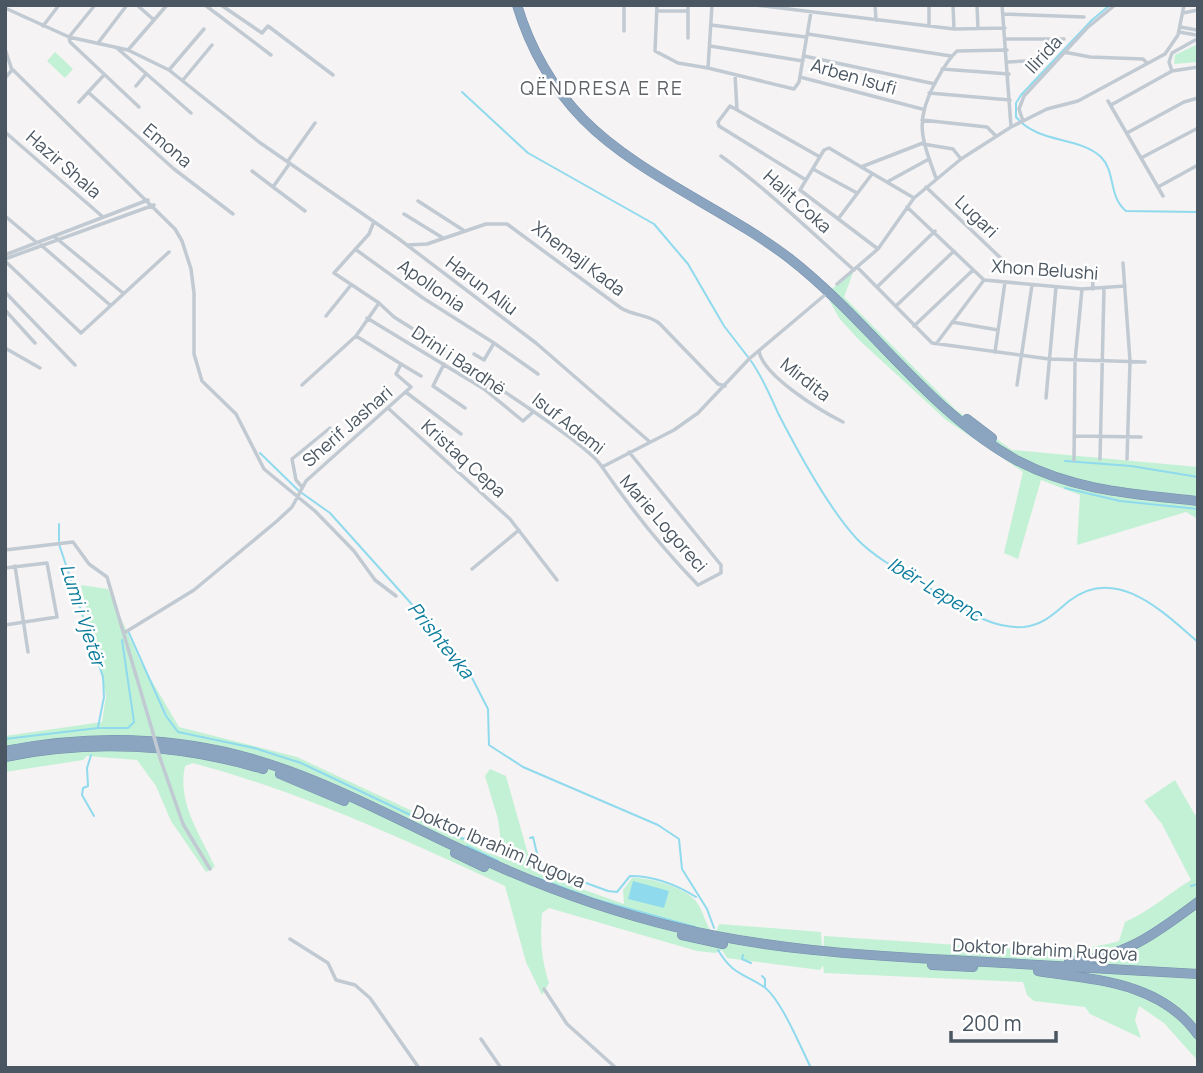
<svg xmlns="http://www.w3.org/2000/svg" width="1203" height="1073" font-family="Manrope,sans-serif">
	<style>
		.green { fill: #c3f1d5 }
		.water { fill: #90daee }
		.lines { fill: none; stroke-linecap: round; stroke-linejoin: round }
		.stream { stroke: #90daee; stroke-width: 2 }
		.motorway-casing { stroke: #7690ad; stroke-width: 10 }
		.minor { stroke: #c1cad2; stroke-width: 3.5 }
		.motorway { stroke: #8ba5c1; stroke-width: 9 }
		.minor-bridge { stroke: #c1cad2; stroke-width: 3.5 }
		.labels { text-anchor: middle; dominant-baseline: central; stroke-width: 5; stroke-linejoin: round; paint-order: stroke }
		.street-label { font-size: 18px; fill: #4a5661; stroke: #fff }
		.neighbourhood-label { font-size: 19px; letter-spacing: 2px; fill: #5f6368; stroke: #fff }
		.water-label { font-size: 19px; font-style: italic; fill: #0c7c9b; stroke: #fff }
	</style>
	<rect width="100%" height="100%" fill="#f5f3f3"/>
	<path class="green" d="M1198,44V62L1174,64L1175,55Z
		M55,52L73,69L65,78L47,61Z
		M854,270L844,297L956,410L1012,450L1198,467V519L1186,512L1077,545L1080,495L1041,480L1018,559L1004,553L1023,472L946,420L858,339L839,318L826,294Z
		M81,585L108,589L140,661L179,727L297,757L440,824L483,851L503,858L498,819L485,776L490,769L506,776L531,865L537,873L624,904L623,890L632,878C649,877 684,887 695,900C703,909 704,921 711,931L717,930L719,924L821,932L823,960L824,936L1063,952C1083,947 1100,947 1119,941L1125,922C1150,911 1168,894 1191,880L1162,824L1144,801L1175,780L1195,815L1198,814V1061L1164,1023L1139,1006L1135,1020L1141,1038L1090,1014L1085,1007L1034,1001L1027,995L1023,982L824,973L823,965L820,970L727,958L722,950L715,953L697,951L549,908L542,913C540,938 541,959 549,983L542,995L526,962L505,886C403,839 301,792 193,763L185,766C177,803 200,834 215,867L206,872L171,821L156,786L137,760L87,756L83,760L5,772V736L102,722L106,696Z"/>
	<path class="water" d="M633,881L669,891L664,908L628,899Z"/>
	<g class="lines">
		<path class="stream" d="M1110,5L1092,20L1021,95L1016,103V117C1038,144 1079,136 1101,157C1116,172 1108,196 1126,211L1198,212
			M462,92L528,153L654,224L688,264L724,326L748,357
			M751,361C763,378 770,395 778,413C797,450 829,509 857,539C879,562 914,578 941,595C967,611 992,629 1024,627C1043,625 1055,613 1069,601C1116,564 1163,612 1198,642
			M260,453L299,491L330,513L443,639L469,672L488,709L489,745L523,767L658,825L679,839L682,869L707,909L714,928
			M1065,461L1131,466L1198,477
			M1065,488L1120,501L1198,509
			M59,524V541
			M59,544L103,677L104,697L98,727
			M129,633L166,716L178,732L254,748L301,763L459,838L502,843
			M5,739L98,728H128L134,722L122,640
			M91,755L87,768L88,786L83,788L82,795L94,816
			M530,838L533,837L539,862L545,868L608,891L617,892L630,876C653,876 677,885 696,897
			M467,846L498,861
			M537,878L594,899L695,927
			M1191,886L1198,884
			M718,950C733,975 743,973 764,987C781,999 801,1048 811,1068
			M743,955L742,959L751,963
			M762,976L765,979V987"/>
		<defs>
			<path id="motorway" d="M517,5C530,48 552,87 583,119C638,175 725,209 789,258C869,320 929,413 1018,461C1075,491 1135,494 1198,501
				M967,419L992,438
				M5,751C82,736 162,736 238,755C320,776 395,819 471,854C537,885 605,910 675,927C766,949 857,955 951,960C1033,964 1115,969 1198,974
				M5,757C90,739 180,744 263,769
				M280,774L344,801
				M455,853L484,867
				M682,935L723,944
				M1069,961C1121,960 1157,933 1198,902
				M932,965L973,967
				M1038,971C1096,980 1161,982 1198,1035"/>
		</defs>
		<use href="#motorway" class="motorway-casing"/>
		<path class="minor" d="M95,5L69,37L70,42L139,107
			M137,5L154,20
			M205,5L271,55
			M221,5L262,33L268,26L333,75
			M624,5V31
			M657,5L655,51L678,63L708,68
			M712,5L708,68L794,89L799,82L811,12
			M755,5L954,29L1005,28
			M875,5L876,20
			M929,5V26
			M953,5L954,29
			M977,5L978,29
			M1002,5L1011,127
			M5,8L69,37L128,50L169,70L259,142L399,239L536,343L650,442
			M657,11H688
			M1183,13L1198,10
			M1003,14L1084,17
			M711,25L806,37
			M43,26L59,5
			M1180,27L1197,30
			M1179,32L1196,35
			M808,34L951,56
			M688,38V5
			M1006,39H1064
			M98,43L127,5
			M710,46L803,61
			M117,48L191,113
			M5,49L12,70L5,78
			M128,50L167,5
			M1064,52L1090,57L1143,59L1147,63
			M804,56L935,84
			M1008,62L1047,60
			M11,68L175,229L182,241L191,269L194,293V354L202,381L236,414L264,469L315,511L354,551L375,580L396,596
			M942,69L1009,74
			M169,70L204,29
			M1172,71L1169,62L1172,53L1197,39
			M735,75L737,110
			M800,77L922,109
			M183,80L212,45
			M136,86L146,74
			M88,92L174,169L233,214
			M929,93L1010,100
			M1108,101L1163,196
			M79,102L104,75
			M1111,105L1172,71L1198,67
			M922,120L987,127L996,136
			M1023,121L1019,109L1024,96L1087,28L1115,5
			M5,132L103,217
			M1127,133L1184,102L1198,98
			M923,144L953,149L961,159
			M721,156C768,190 810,231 854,270
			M1141,158L1198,128
			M288,161L315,123
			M290,163L273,187L305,211
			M861,167L923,143
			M813,169L857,193
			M252,171L273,187
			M936,178C922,139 914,122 935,83C941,72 947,60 957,51L1007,50
			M806,180L719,126L718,122L730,106L820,157
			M887,182L929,159
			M926,187L1008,265
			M1158,187L1198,165
			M418,201L463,230
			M907,207L984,280L1082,289L1125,286
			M404,214L443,238
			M5,216L36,242
			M838,219L872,174
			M56,238L123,293
			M41,245L110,305
			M408,245L427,244L486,224H507L621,308C634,316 647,314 659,323L718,384L725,386
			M355,249L423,298L494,343L484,360L474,354
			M878,249L800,190L824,150L829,148L914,198
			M5,255L148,200
			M5,259L154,205
			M5,261L81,333L169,252
			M1123,263L1130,361L1127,459
			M857,267L932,343L1049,359L1145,362
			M1092,269L1093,289
			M837,284L878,249L914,198L961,159L1011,127L1047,109L1078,101L1165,54L1178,35L1184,5
			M877,287L935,231
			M5,292L75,365
			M379,303L394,317L440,346
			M896,306L954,251
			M5,310L35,343
			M326,316L351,285
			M367,318L484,389L523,421L533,412
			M952,322L998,330
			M914,326L973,270
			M494,343L538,374
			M936,344L984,280
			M5,348L40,368
			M759,351C763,376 821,411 843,422
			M995,352L1005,282
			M401,364L421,376
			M444,364L433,386L465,408
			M302,385L356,336
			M1017,385L1032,285
			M484,389L492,384L496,386C517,400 588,447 600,464C628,505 662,548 698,585L721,573V565L629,452
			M407,393L461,434
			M1046,398L1056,287
			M389,409L510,519L557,580
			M1074,436L1141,437
			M1100,459L1104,288
			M1074,460L1075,361L1082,289
			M602,467L674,430L698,413L749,359L826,294
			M302,487L296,480L292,459L330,428
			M5,550L73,542L89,564L107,577L153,733
			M15,566L28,652
			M5,568L47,563L57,617L5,625
			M472,569L519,530
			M124,633L194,590L277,521L292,507L306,481L411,387L396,374L401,364L356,336L379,303L334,273L369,234L373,224
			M160,758L183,824L210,869
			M290,939L328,963L336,980L355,985L370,998L419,1068
			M544,989L567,1024L616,1068
			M481,1039L501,1068"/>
		<use href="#motorway" class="motorway"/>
		<path class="minor-bridge" d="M153,733L160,758"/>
	</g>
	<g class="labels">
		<g class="street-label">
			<text transform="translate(1043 54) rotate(-47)">Ilirida</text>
			<text transform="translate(854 76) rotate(16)">Arben Isufi</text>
			<text transform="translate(168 145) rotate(40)">Emona</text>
			<text transform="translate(64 164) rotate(41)">Hazir Shala</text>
			<text transform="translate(798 201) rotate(42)">Halit Coka</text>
			<text transform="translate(977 216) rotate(44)">Lugari</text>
			<text transform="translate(579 258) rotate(37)">Xhemajl Kada</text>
			<text transform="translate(1045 269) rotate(4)">Xhon Belushi</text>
			<text transform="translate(432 285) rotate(35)">Apollonia</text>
			<text transform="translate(482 285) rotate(37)">Harun Aliu</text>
			<text transform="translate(459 360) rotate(34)">Drini i Bardhë</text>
			<text transform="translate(806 379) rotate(38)">Mirdita</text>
			<text transform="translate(569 423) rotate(38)">Isuf Ademi</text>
			<text transform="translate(347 426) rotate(-41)">Sherif Jashari</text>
			<text transform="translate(464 458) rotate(42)">Kristaq Cepa</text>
			<text transform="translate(664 523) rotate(49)">Marie Logoreci</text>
			<text transform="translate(499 846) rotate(23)">Doktor Ibrahim Rugova</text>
			<text transform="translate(1045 949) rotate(3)">Doktor Ibrahim Rugova</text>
		</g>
		<g class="neighbourhood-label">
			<text x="602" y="88">QËNDRESA E RE</text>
		</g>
		<g class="water-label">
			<text transform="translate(935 589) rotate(31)">Ibër-Lepenc</text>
			<text transform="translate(83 615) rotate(72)">Lumi i Vjetër</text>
			<text transform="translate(441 640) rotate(51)">Prishtevka</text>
		</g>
	</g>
	<rect width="1203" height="1073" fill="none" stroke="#4a5661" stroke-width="14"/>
	<path d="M951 1031v10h105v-10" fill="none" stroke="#4a5661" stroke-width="3.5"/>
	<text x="962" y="1031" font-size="21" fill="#4a5661" stroke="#ffffff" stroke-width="5" paint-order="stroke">200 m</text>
</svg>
